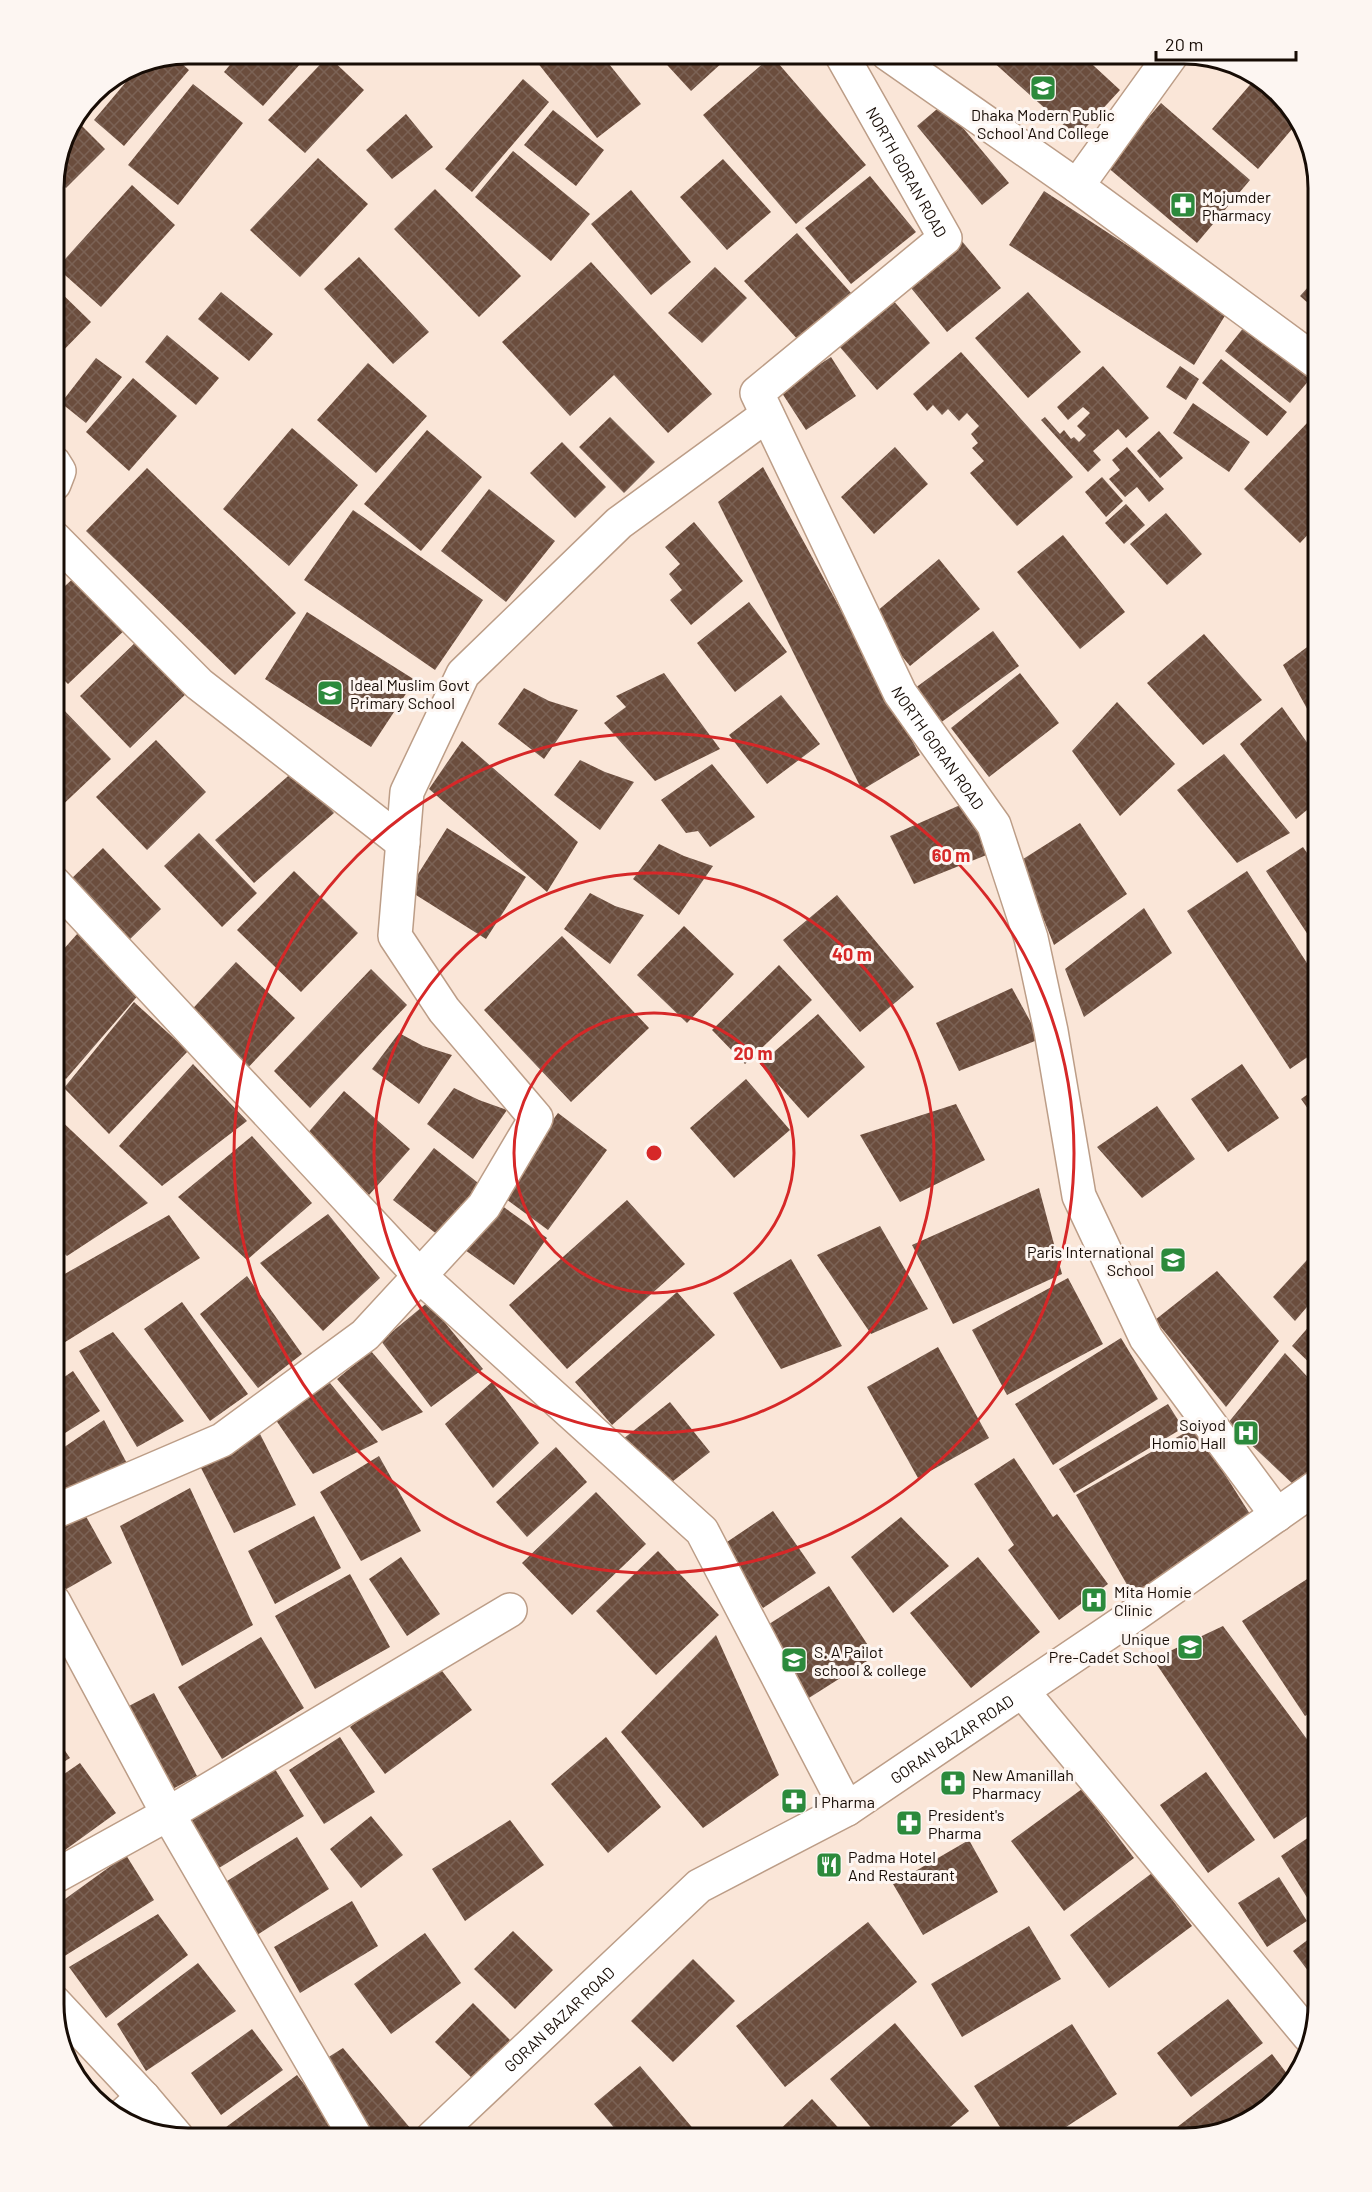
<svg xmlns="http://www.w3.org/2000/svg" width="1372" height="2192" font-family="Barlow,sans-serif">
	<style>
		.building { fill: url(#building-cross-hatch) }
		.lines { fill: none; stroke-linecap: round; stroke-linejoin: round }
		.street-casing { stroke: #bc9d87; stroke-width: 36 }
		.street { stroke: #fff; stroke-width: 33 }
		.ring { fill: none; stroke: #d62828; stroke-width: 3 }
		.labels { text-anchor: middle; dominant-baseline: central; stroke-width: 6; stroke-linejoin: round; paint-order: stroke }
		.poi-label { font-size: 16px; fill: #170c05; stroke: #fdf6f2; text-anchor: start }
		.street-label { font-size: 16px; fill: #170c05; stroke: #fdf6f2 }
		.rim { fill: none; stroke: #170c05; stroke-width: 3 }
		.centre { fill: #d62828; stroke: #fdf6f2; stroke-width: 3 }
		.ring-label { font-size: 18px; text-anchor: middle; font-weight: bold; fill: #d62828; stroke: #fdf6f2; stroke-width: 6; stroke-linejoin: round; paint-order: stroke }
	</style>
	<defs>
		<pattern id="building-cross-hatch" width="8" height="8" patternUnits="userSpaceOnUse" patternTransform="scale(1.5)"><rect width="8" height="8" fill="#6b4d3d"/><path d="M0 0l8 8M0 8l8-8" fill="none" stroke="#7b6255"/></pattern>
	</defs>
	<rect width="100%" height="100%" fill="#fae6d8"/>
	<path class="building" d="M239,54H309L263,106L224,72Z
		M546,54H601L641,104L597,138L537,62Z
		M657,54H717L724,61L691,91Z
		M996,54H1081L1120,90L1077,137L991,60Z
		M328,56L364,90L305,153L268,120Z
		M772,56L866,165L796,224L703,115Z
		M174,57L189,70L124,146L94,120L142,63Z
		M523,79L549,102L472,192L445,169Z
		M1255,79L1277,98L1298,122L1258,169L1212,129Z
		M193,84L243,123L178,205L128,165Z
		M1161,103L1250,180L1197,243L1106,166Z
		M943,104L1009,183L982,205L917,126Z
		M553,110L604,150L576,186L524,145Z
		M406,114L433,147L392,179L366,150Z
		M76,120L105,149L66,188L55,177L64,137Z
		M513,151L590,214L551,261L475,197Z
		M318,158L368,204L300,277L250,230Z
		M723,159L771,212L727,250L680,197Z
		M870,176L916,232L851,284L805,228Z
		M132,185L175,225L101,307L57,268Z
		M435,189L521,276L479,317L394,229Z
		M631,190L691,262L651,295L591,224Z
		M1044,191L1228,311L1194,365L1009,245Z
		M797,233L852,294L800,342L744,281Z
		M961,240L1001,288L947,332L907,283Z
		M359,257L429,332L393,364L324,289Z
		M591,262L712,394L668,433L614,375L570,416L502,342Z
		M715,267L747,298L702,343L668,313Z
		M1318,276V312L1300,296Z
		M54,286L91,322L54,360Z
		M221,292L273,334L249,361L198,319Z
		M1028,292L1081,352L1028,398L975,338Z
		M892,299L930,343L877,390L839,346Z
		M1244,327L1310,379L1290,403L1225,351Z
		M167,335L219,378L196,405L145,362Z
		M961,352L1073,477L1017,526L970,473L984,461L972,448L978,443L971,434L979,426L967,413L959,421L948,409L942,415L933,405L927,411L913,394Z
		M831,357L856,396L806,430L780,390Z
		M96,358L122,377L86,423L61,403Z
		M1221,359L1287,412L1267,436L1202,383Z
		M368,363L427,416L376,473L317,420Z
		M1103,366L1149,418L1126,438L1118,429L1093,451L1101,460L1088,472L1041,420L1045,417L1060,434L1064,430L1071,439L1074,437L1079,442L1086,435L1077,426L1090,413L1083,407L1068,420L1057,407Z
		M1180,366L1199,379L1186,400L1166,387Z
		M133,378L177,416L129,471L86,432Z
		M1193,403L1250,442L1229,472L1173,433Z
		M610,417L655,462L624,493L579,447Z
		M1309,421L1318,430V524L1300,543L1244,489Z
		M292,428L358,485L289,566L223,509Z
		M427,430L482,477L421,551L364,504Z
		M1159,431L1183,458L1160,478L1137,451Z
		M562,442L606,487L575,518L530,473Z
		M895,447L928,484L874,534L841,497Z
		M1127,447L1164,489L1149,502L1137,487L1125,497L1109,479L1120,470L1112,460Z
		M763,467L920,755L862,790L718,502Z
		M147,468L296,613L235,675L86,531Z
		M1102,477L1123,501L1106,517L1085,492Z
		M489,489L555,541L506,602L441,551Z
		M1126,504L1145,525L1124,544L1105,523Z
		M353,510L483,600L435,670L304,580Z
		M1166,513L1202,554L1167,585L1130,544Z
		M694,522L743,581L691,625L670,600L682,590L669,574L680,564L665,547Z
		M1063,535L1125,612L1080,649L1017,572Z
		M939,559L980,609L910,666L870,617Z
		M77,575L128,627L68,684L54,670V596Z
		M749,602L787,652L735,692L697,643Z
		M307,612L415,680L371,747L265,679Z
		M993,631L1019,666L936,726L911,691Z
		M1204,634L1262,700L1203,745L1147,683Z
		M140,638L190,690L130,748L80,696Z
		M1318,639V723L1316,725L1283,665Z
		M664,673L720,749L655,781L604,723L626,707L616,696Z
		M1020,673L1059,723L989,777L951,728Z
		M524,688L549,701L578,710L544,759L498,724Z
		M781,695L820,744L767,784L729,735Z
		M1117,702L1175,764L1120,816L1072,751Z
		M60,706L111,759L54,813V712Z
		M1282,707L1318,758V801L1296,819L1240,744Z
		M156,740L206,792L147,850L96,797Z
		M462,741L578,842L547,892L429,789Z
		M1224,754L1290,833L1237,863L1177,790Z
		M580,760L605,772L634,782L600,830L554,795Z
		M712,764L755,817L710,847L698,831L686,833L661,800Z
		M295,770L334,813L254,883L215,840Z
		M967,802L994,852L914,884L890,836Z
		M1318,819V840L1309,825Z
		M1080,823L1127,894L1054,945L1020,861Z
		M447,828L526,877L486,939L408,890Z
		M199,833L257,893L222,927L164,866Z
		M659,844L684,856L713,866L679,915L633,879Z
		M1303,847L1318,869V942L1314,944L1266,871Z
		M103,848L161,909L127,942L68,882Z
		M294,871L358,933L301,992L237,930Z
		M1247,871L1318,980V1050L1290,1069L1187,911Z
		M590,893L615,906L644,915L610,964L564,929Z
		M837,895L914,987L860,1032L783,940Z
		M1144,908L1172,953L1084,1017L1065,969Z
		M684,926L734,974L687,1023L637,975Z
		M78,933L141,992L66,1079L54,1068V960Z
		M562,936L649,1028L571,1102L484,1010Z
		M236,962L295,1018L243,1073L184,1018Z
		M779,965L812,1000L745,1064L712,1030Z
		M371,969L407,1005L310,1108L274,1071Z
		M1012,988L1040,1039L959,1071L936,1023Z
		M134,1002L188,1051L109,1134L64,1088Z
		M818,1014L865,1067L808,1118L760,1064Z
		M399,1033L423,1046L452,1055L419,1104L372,1069Z
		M193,1064L247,1121L162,1186L119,1146Z
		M1242,1064L1279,1118L1228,1152L1191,1099Z
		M746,1079L790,1130L734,1178L690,1128Z
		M1318,1087V1123L1301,1099Z
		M454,1088L479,1100L507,1110L473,1159L427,1124Z
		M344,1091L410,1149L369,1195L306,1135Z
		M956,1104L985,1160L900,1202L860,1135Z
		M1157,1106L1195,1159L1142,1198L1097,1147Z
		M558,1113L607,1150L548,1230L498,1193Z
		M54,1114L148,1203L67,1256L54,1244Z
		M252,1136L312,1203L247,1260L178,1197Z
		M434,1148L487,1190L447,1242L393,1200Z
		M1039,1188L1062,1274L953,1324L912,1245Z
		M627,1200L685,1264L567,1369L509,1305Z
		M498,1203L547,1238L514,1285L465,1250Z
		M328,1214L380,1278L323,1331L260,1263Z
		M169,1215L200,1258L54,1349V1280Z
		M880,1226L928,1309L871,1334L817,1255Z
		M1318,1248V1294L1295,1321L1273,1297Z
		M791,1259L842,1346L781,1369L733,1293Z
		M1217,1271L1279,1341L1226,1407L1155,1320Z
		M247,1276L302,1354L258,1388L200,1314Z
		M1068,1278L1103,1344L1007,1395L972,1330Z
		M677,1292L715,1335L612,1425L575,1382Z
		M182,1302L248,1394L210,1421L144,1329Z
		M428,1302L483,1369L431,1407L381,1341Z
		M1318,1316V1371L1292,1346Z
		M113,1332L184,1421L137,1447L79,1351Z
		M1121,1338L1158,1399L1053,1465L1015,1404Z
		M938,1347L989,1438L918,1478L867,1387Z
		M371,1351L423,1412L382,1431L337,1379Z
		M1285,1353L1318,1388V1464L1295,1486L1228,1423Z
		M73,1371L100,1411L54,1440V1384Z
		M492,1382L539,1443L493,1488L445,1424Z
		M330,1383L378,1442L313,1474L271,1413Z
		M670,1402L710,1452L663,1489L623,1439Z
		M1168,1404L1183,1428L1074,1493L1059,1469Z
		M104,1420L131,1471L54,1504V1454Z
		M1195,1427L1255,1522L1134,1597L1076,1495Z
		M260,1434L296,1505L234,1533L198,1462Z
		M556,1447L587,1482L527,1537L496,1502Z
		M379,1456L421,1531L361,1561L320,1492Z
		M1014,1458L1053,1517L1057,1514L1108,1584L1059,1620L1008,1550L1014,1545L974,1484Z
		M190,1488L253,1625L182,1666L120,1526Z
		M596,1492L646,1544L572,1615L522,1563Z
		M83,1511L112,1563L63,1591L54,1575V1527Z
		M773,1511L816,1573L763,1608L721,1546Z
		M314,1516L341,1568L275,1604L248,1551Z
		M901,1517L949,1566L893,1613L851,1557Z
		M658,1551L719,1615L656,1675L596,1611Z
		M401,1557L440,1614L407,1636L369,1579Z
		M978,1557L1040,1632L971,1688L910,1613Z
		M1318,1572V1707L1305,1716L1242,1621Z
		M350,1574L390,1647L315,1689L275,1616Z
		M829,1586L875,1656L790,1710L744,1640Z
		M1223,1626L1318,1754V1809L1274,1839L1153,1659Z
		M716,1635L779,1775L703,1828L621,1732Z
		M261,1637L304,1708L222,1759L178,1687Z
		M436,1663L472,1710L385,1774L350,1727Z
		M154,1693L197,1776L167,1792L123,1709Z
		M54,1735L70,1758L54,1768Z
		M340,1737L375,1792L324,1824L289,1770Z
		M606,1737L661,1807L608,1853L551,1784Z
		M80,1763L116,1813L54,1858V1781Z
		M273,1766L304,1816L219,1868L189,1818Z
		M1206,1772L1255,1840L1208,1873L1160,1805Z
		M1082,1789L1134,1858L1064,1911L1011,1841Z
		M371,1816L403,1855L361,1888L330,1849Z
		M510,1820L544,1865L465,1921L432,1869Z
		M1318,1831V1915L1281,1856Z
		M297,1837L329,1889L257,1935L224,1883Z
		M969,1840L998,1892L923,1935L893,1884Z
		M126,1855L154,1900L63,1957L54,1945V1907Z
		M1152,1873L1192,1926L1109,1988L1070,1935Z
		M1279,1877L1307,1921L1267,1947L1238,1903Z
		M352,1901L378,1946L300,1993L274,1947Z
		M158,1914L188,1955L106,2018L69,1967Z
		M868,1922L917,1982L785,2087L736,2026Z
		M1029,1926L1061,1979L962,2037L931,1984Z
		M513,1931L553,1970L515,2009L474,1969Z
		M1318,1932V1984L1293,1951Z
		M425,1933L461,1983L391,2034L354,1984Z
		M693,1959L735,2001L673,2062L631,2021Z
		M198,1963L236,2011L146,2071L117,2024Z
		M1228,1999L1263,2043L1191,2097L1157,2053Z
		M473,2003L513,2043L475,2081L435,2042Z
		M895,2023L969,2111L937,2138H880L830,2079Z
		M1072,2024L1117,2094L1049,2138H1007L974,2086Z
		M252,2029L283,2070L221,2115L191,2073Z
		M343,2048L416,2135L413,2138H372L311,2068Z
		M1272,2054L1291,2079L1243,2124L1183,2138H1163Z
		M640,2066L696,2132L688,2138H623L594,2104Z
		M297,2075L337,2127L324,2138H221L218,2133Z
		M812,2099L846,2136L843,2138H771Z"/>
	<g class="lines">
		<defs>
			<g id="street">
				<path id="s1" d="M841,54L945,238L757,393L900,693L994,825L1031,938L1051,1031L1079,1196L1146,1338L1277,1515"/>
				<path d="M888,54L1077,186L1318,363"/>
				<path d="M1077,186L1172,54"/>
				<path d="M54,484L59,471L54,463"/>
				<path d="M54,538L199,684L403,843"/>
				<path d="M54,883L421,1277L702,1531L847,1809"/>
				<path d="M54,1512L222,1440L365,1335L484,1206L536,1118L444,1010L395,936L407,792L463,674L619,523L767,415"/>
				<path d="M54,1602L168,1814L356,2138"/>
				<path d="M1022,1691L1309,2036"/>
				<path d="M54,1877L168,1814L510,1610"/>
				<path d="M54,2002L143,2097L177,2137"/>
				<path d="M120,2118L143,2097"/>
				<path id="s2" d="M432,2138L699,1886L847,1809L1137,1613L1318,1486"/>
			</g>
		</defs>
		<use href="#street" class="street-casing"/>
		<use href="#street" class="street"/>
	</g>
	<g class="ring">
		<circle cx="654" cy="1153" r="140"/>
		<circle cx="654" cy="1153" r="280"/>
		<circle cx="654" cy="1153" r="420"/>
	</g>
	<defs>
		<symbol id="school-square" viewBox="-11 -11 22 22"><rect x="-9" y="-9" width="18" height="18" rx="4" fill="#2c8a3c" stroke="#fdf6f2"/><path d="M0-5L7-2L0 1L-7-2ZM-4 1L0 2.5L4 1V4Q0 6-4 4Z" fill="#fff"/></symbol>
		<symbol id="pharmacy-square" viewBox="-11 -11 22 22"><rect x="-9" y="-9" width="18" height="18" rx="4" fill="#2c8a3c" stroke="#fdf6f2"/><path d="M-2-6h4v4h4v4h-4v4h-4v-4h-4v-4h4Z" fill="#fff"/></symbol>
		<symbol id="hospital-square" viewBox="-11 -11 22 22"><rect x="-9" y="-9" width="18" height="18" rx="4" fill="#2c8a3c" stroke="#fdf6f2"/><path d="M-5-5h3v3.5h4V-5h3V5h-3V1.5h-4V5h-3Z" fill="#fff"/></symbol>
		<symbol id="restaurant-square" viewBox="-11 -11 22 22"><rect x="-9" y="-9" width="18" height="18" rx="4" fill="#2c8a3c" stroke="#fdf6f2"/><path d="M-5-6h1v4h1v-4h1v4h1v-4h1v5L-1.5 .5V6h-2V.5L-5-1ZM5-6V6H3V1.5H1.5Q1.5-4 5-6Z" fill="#fff"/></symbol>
	</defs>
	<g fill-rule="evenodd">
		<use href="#school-square" x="1028" y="73" width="30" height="30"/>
		<use href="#pharmacy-square" x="1168" y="190" width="30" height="30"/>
		<use href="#school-square" x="315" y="678" width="30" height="30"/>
		<use href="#school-square" x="1158" y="1245" width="30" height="30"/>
		<use href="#hospital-square" x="1231" y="1418" width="30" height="30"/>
		<use href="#hospital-square" x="1079" y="1585" width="30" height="30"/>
		<use href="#school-square" x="1175" y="1632" width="30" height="30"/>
		<use href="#school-square" x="779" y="1645" width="30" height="30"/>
		<use href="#pharmacy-square" x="938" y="1768" width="30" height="30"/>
		<use href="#pharmacy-square" x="779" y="1786" width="30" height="30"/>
		<use href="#pharmacy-square" x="894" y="1808" width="30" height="30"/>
		<use href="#restaurant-square" x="814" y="1850" width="30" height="30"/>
	</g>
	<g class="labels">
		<g class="poi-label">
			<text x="1043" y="114" text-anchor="middle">Dhaka Modern Public<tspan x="1043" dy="18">School And College</tspan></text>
			<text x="1202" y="196">Mojumder<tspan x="1202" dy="18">Pharmacy</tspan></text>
			<text x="350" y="684">Ideal Muslim Govt<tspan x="350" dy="18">Primary School</tspan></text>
			<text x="1154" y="1251" text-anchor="end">Paris International<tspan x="1154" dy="18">School</tspan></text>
			<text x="1226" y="1424" text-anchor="end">Soiyod<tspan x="1226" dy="18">Homio Hall</tspan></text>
			<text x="1114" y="1591">Mita Homie<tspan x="1114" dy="18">Clinic</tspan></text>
			<text x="1170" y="1638" text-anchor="end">Unique<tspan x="1170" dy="18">Pre-Cadet School</tspan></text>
			<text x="814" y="1651">S. A Pailot<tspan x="814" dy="18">school &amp; college</tspan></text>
			<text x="972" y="1774">New Amanillah<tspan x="972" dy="18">Pharmacy</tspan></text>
			<text x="814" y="1801">I Pharma</text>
			<text x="928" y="1814">President's<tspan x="928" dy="18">Pharma</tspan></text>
			<text x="848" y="1856">Padma Hotel<tspan x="848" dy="18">And Restaurant</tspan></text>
		</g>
		<g class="street-label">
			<text stroke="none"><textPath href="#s1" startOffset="135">NORTH GORAN ROAD</textPath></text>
			<text stroke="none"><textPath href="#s1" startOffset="854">NORTH GORAN ROAD</textPath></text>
			<text stroke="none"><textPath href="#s2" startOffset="660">GORAN BAZAR ROAD</textPath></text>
			<text stroke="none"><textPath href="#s2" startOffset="174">GORAN BAZAR ROAD</textPath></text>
		</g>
	</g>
	<path d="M0 0H1372V2192H0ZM188 64H1184A124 124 0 0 1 1308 188V2004A124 124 0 0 1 1184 2128H188A124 124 0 0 1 64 2004V188A124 124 0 0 1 188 64Z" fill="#fdf6f2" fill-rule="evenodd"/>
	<path class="rim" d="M188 64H1184A124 124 0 0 1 1308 188V2004A124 124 0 0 1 1184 2128H188A124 124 0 0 1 64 2004V188A124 124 0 0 1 188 64Z"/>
	<circle cx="654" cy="1153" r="9" class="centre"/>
	<g class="ring-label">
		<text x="951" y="862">60 m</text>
		<text x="852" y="961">40 m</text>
		<text x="753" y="1060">20 m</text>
	</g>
	<path d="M1156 51v9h140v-9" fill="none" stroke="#170c05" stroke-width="3"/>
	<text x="1165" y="51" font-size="18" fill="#170c05" stroke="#fdf6f2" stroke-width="4.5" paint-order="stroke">20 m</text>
</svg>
